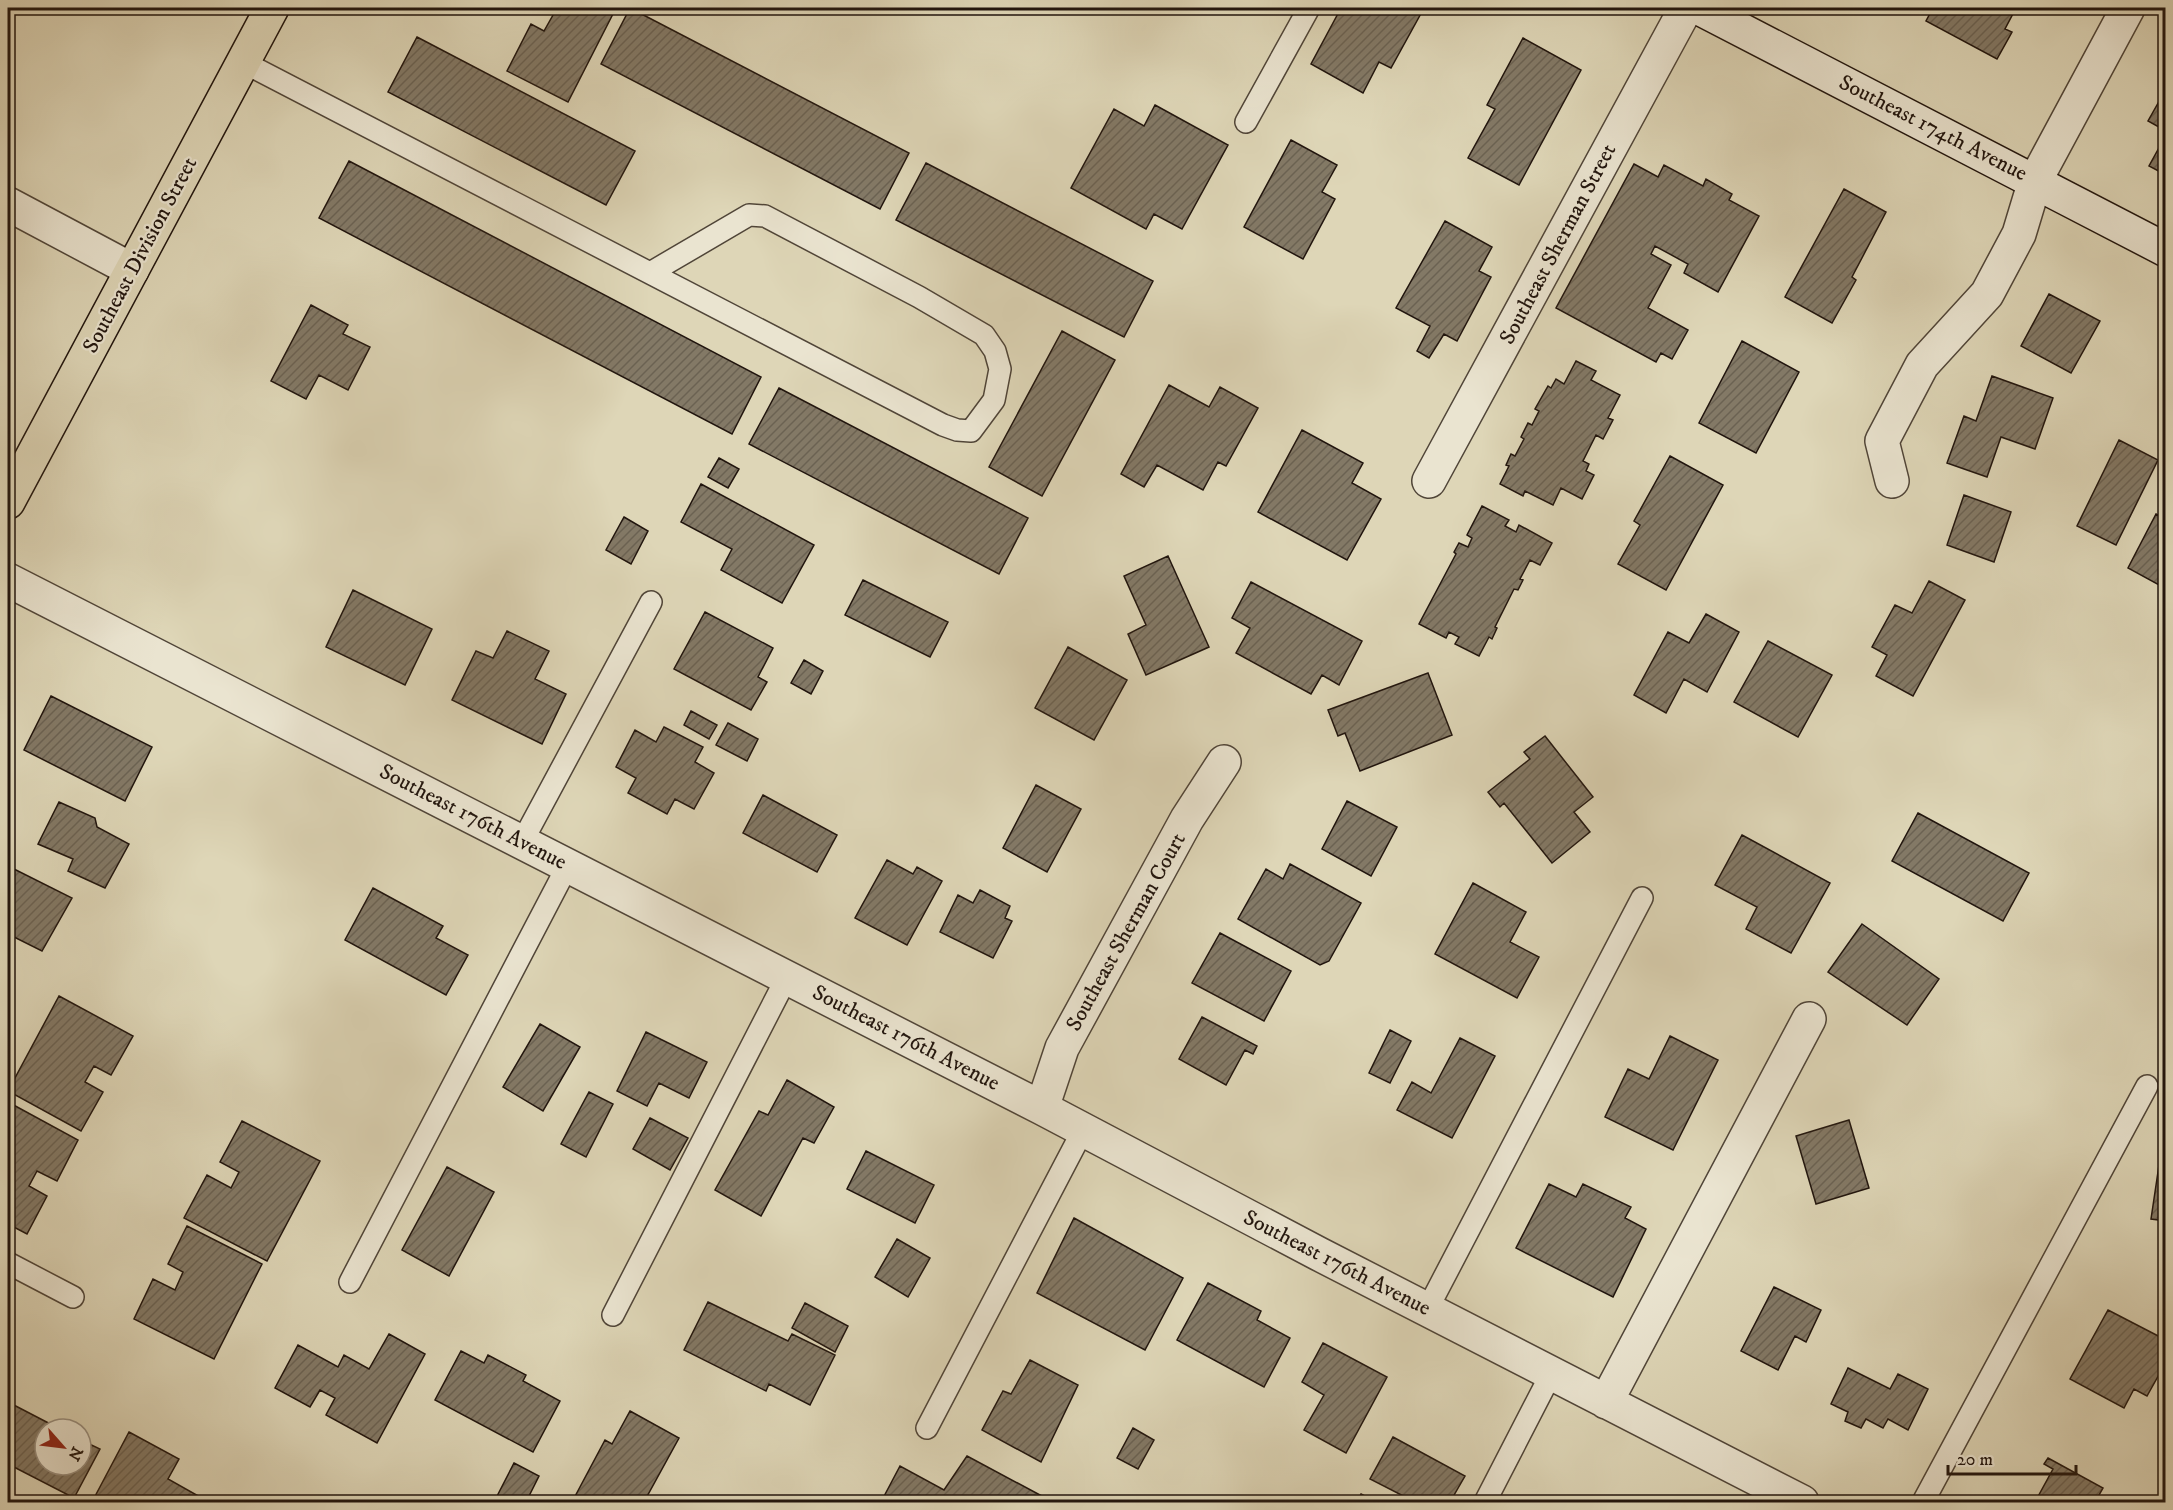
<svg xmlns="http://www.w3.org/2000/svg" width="2173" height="1510" font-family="'IM FELL DW Pica',serif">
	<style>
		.building { fill: url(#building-hatch); stroke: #21150e; stroke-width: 1.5 }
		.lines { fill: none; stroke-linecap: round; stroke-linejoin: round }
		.lane-casing { stroke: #504538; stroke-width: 24 }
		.street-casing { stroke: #504538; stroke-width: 36 }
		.secondary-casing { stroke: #21150e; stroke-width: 36 }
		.primary-casing { stroke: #21150e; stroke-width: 36 }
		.lane { stroke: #eae4d0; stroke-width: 21 }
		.street { stroke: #eae4d0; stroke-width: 33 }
		.secondary { stroke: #eae4d0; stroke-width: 33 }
		.primary { stroke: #ded6b7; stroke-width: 33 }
		.labels { text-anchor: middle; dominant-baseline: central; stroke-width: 4.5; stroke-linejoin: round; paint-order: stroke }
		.street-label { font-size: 22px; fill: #21150e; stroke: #eae4d0 }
	</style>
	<defs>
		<pattern id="building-hatch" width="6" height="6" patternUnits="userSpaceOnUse" patternTransform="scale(1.5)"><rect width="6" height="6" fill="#837966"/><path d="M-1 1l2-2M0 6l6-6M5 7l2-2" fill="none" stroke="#6b6252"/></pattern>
	</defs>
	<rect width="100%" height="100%" fill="#ded6b7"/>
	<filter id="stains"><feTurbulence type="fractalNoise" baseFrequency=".00333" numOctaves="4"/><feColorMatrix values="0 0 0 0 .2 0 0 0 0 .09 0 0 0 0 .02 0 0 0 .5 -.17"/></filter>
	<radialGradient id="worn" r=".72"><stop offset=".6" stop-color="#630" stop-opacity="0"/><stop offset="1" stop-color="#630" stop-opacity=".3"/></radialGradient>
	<path class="building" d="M557,8H616L568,102L507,71L531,24L544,31Z
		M630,8L909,153L880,209L601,64Z
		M1341,8H1424L1391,68L1379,62L1363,93L1311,64Z
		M1933,8H2016L2005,29L2012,32L1997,59L1926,21Z
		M417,37L635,151L606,205L388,92Z
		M1523,38L1581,70L1519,185L1468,158L1495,109L1487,105Z
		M2166,89V131L2148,121Z
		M1155,105L1228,145L1182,229L1154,214L1146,229L1071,188L1114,109L1144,126Z
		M2166,135V175L2149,166Z
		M1291,140L1337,165L1322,192L1335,199L1303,259L1244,227Z
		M349,161L761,377L732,434L319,218Z
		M926,163L1153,281L1124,337L896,220Z
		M1634,164L1658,177L1664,165L1703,186L1706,179L1732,194L1729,200L1759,216L1718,292L1684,273L1688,264L1655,246L1651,254L1671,265L1648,308L1688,330L1672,359L1661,353L1656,362L1556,308Z
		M1844,189L1886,212L1852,277L1856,280L1832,323L1785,297Z
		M1445,221L1492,247L1479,271L1491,277L1457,341L1444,334L1429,358L1417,351L1430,326L1396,308Z
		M2049,294L2100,321L2071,373L2021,346Z
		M311,305L348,325L343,334L370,347L348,390L319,375L306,399L271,381Z
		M1062,331L1115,360L1042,496L989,467Z
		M1742,341L1799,372L1756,453L1699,423Z
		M1576,361L1596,371L1591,380L1620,395L1608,418L1613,420L1603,439L1596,435L1583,461L1589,464L1586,471L1594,475L1582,499L1561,488L1553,505L1525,491L1523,496L1500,484L1509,466L1506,465L1511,454L1515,456L1524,439L1521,437L1528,423L1532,425L1539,411L1535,409L1548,386L1551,388L1556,379L1564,384Z
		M1992,376L2053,398L2035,449L2001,437L1987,477L1947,463L1964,416L1976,421Z
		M1169,385L1209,407L1220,387L1258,408L1226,466L1218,462L1203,490L1157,465L1144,487L1121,474Z
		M779,388L1028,518L999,574L749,444Z
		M1302,430L1363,463L1352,483L1381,499L1347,560L1258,512Z
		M2119,440L2158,460L2116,545L2077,526Z
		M1670,456L1723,485L1666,590L1618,564L1640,525L1634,521Z
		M719,458L739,469L728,488L708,477Z
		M701,484L814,545L782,603L721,570L732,549L681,522Z
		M1964,495L2011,512L1994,562L1947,545Z
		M1482,506L1509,520L1505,526L1516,532L1519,525L1552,543L1540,565L1530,560L1520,579L1523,580L1518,590L1514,589L1495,627L1497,628L1492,639L1489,637L1479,656L1455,644L1459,637L1449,632L1446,638L1419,624L1456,554L1454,552L1459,543L1468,547L1472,538L1467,535Z
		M2156,514L2166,519V581L2159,585L2128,568Z
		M624,517L648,531L631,564L606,550Z
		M1168,556L1209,647L1146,675L1128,634L1146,625L1124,576Z
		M863,580L948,622L930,657L845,615Z
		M1929,581L1965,600L1913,696L1876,676L1887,655L1872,647L1895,605L1912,613Z
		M1251,582L1362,641L1339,685L1322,675L1311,694L1236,653L1250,628L1232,618Z
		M353,590L432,629L405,685L326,647Z
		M705,612L773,648L758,677L767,682L751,710L674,669Z
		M1706,614L1739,632L1707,692L1684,679L1666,713L1634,695L1668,632L1689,643Z
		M507,631L549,651L535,679L566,694L542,744L452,700L476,651L493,658Z
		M1768,641L1832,675L1798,737L1734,702Z
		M1068,647L1127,680L1094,740L1035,708Z
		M804,660L823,671L811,694L791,683Z
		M1428,673L1452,735L1360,771L1345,733L1338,736L1328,710Z
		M51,696L152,747L125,801L24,750Z
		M691,711L717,725L709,739L684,725Z
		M728,723L758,739L747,761L716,745Z
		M664,727L703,747L695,762L714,773L694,809L675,799L667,814L628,793L636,778L616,767L635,730L656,742Z
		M1545,736L1593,797L1574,812L1590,832L1552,863L1504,803L1500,807L1488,792L1530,759L1524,752Z
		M1036,785L1081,809L1047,872L1003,848Z
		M763,795L837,835L817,872L743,833Z
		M1347,801L1397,827L1371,876L1322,849Z
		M59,802L95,818L97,827L129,844L105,888L68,871L73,859L38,844Z
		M1918,813L2029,873L2003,921L1892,861Z
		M1742,835L1830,883L1791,953L1746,929L1757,907L1715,885Z
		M887,860L913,874L917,867L942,881L907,945L855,918Z
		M1290,864L1361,903L1329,961L1320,965L1238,919L1266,869L1283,879Z
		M8,866L72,898L42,951L8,934Z
		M1473,883L1526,912L1510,942L1539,957L1517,998L1435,954Z
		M373,888L443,926L436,938L468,955L446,995L345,940Z
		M980,890L1010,906L1005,918L1012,921L993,958L940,932L958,895L973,903Z
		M1862,924L1939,979L1907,1025L1828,972Z
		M1220,933L1291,971L1264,1021L1192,983Z
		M59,996L133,1036L111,1075L94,1066L85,1082L103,1092L81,1131L8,1091Z
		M1202,1017L1257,1046L1253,1054L1245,1050L1226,1085L1179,1059Z
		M540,1024L580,1047L543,1111L503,1087Z
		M1390,1030L1411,1041L1390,1083L1369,1073Z
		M646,1032L707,1062L689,1098L659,1083L647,1106L617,1091Z
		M1670,1036L1718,1060L1673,1150L1605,1117L1628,1069L1649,1079Z
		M1460,1038L1495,1056L1452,1138L1397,1110L1412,1082L1431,1093Z
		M787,1080L834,1107L814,1143L803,1138L761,1216L715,1190L759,1111L768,1115Z
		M589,1092L613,1104L586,1157L561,1144Z
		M8,1102L78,1140L57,1181L37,1171L29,1186L47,1196L27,1234L8,1224Z
		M650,1118L688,1138L670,1170L633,1149Z
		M1849,1120L1869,1188L1816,1204L1796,1136Z
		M242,1121L320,1161L267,1261L184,1218L207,1175L231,1188L239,1172L220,1162Z
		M866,1151L934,1185L915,1223L847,1189Z
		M2159,1165L2166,1166V1221L2151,1219Z
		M447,1167L494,1192L449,1276L402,1250Z
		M1549,1184L1576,1197L1583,1184L1631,1207L1625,1218L1646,1229L1613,1297L1516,1248Z
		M1074,1218L1183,1278L1145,1350L1037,1293Z
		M187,1226L262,1264L214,1359L134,1319L153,1279L175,1290L183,1272L168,1264Z
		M897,1239L930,1258L908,1297L875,1277Z
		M1208,1283L1261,1311L1257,1320L1290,1338L1264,1387L1177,1340Z
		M1774,1287L1821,1310L1806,1342L1795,1336L1778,1370L1741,1351Z
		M708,1302L788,1341L792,1334L835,1355L810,1405L769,1384L766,1391L684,1350Z
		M805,1303L848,1326L835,1352L792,1328Z
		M2108,1310L2166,1340V1362L2147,1396L2134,1389L2124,1408L2070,1379Z
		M389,1334L425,1354L377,1443L326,1415L335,1398L320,1390L310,1407L275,1388L298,1345L338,1367L344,1355L369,1369Z
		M1323,1343L1387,1377L1346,1453L1304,1430L1324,1395L1302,1382Z
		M461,1351L484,1363L488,1355L526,1375L523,1381L560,1401L533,1452L435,1400Z
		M1030,1360L1078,1385L1041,1462L982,1430L1003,1391L1011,1394Z
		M1848,1368L1890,1389L1898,1374L1928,1389L1908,1430L1888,1419L1883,1428L1866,1419L1861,1428L1845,1421L1848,1412L1831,1404Z
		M8,1402L60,1429H45V1465H81V1440L100,1449L74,1498L8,1464Z
		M630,1411L679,1438L645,1500L638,1497L635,1502H572L605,1440L612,1444Z
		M1133,1428L1154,1440L1138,1469L1117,1458Z
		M129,1432L179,1459L168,1479L209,1502H92Z
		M1393,1437L1465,1476L1450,1502H1415L1370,1479Z
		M967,1456L1053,1502H881L900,1466L944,1490Z
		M2048,1458L2103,1488L2095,1502H2035L2053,1469L2044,1464Z
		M514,1463L539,1476L526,1502H494Z
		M1361,1494L1376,1502H1357Z"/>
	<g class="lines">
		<defs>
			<path id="lane" d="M243,62L943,425L957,430L971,431L994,400L1000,369L995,351L984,335L919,297L765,216L749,215L650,273
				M1246,122L1309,8
				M522,842L651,602
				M8,1263L73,1297
				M350,1282L568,865
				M1427,1310L1642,898
				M613,1315L787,977
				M927,1428L1083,1130
				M1485,1502L1551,1374
				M1923,1502L2147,1086"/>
			<path id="street" d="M8,204L132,270
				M1429,481L1686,8
				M1892,481L1882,441L1922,365L1987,294L2019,234L2035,181L2128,8
				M8,580L1042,1108L1319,1254L1802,1502
				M1042,1108L1062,1048L1187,819L1224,762
				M1606,1402L1809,1019"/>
			<path id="secondary" d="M1699,8L2166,250"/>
			<path id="primary" d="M8,502L272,8"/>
		</defs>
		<use href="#lane" class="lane-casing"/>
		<use href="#street" class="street-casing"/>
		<use href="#secondary" class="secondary-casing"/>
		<use href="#primary" class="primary-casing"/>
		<use href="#lane" class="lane"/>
		<use href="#street" class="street"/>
		<use href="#secondary" class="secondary"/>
		<use href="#primary" class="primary"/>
	</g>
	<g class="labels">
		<g class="street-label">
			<text transform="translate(1933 128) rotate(27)">Southeast 174th Avenue</text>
			<text transform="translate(1558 244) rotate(-62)">Southeast Sherman Street</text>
			<text transform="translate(140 255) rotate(-62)">Southeast Division Street</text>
			<text transform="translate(473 817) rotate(27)">Southeast 176th Avenue</text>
			<text transform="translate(1126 932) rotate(-61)">Southeast Sherman Court</text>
			<text transform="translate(906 1038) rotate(27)">Southeast 176th Avenue</text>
			<text transform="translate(1337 1263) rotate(27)">Southeast 176th Avenue</text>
		</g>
	</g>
	<rect width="2173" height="1510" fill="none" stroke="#ded6b7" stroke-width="30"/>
	<rect x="9" y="9" width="2155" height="1492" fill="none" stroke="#21150e" stroke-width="3"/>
	<rect x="15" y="15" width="2143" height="1480" fill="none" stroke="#21150e" stroke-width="1.5"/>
	<g transform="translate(63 1447) rotate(118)"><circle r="28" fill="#eae4d0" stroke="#9a9182" stroke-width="1.5"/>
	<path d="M0-4.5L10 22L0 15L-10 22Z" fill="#8f2418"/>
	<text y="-9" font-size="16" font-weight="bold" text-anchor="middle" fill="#21150e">N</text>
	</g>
	<path d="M1948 1465v9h128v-9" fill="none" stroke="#21150e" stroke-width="3"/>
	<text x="1957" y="1465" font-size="18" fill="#21150e" stroke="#eae4d0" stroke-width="4.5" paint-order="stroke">20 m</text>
	<rect width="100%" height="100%" filter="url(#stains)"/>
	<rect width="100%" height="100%" fill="url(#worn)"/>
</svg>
